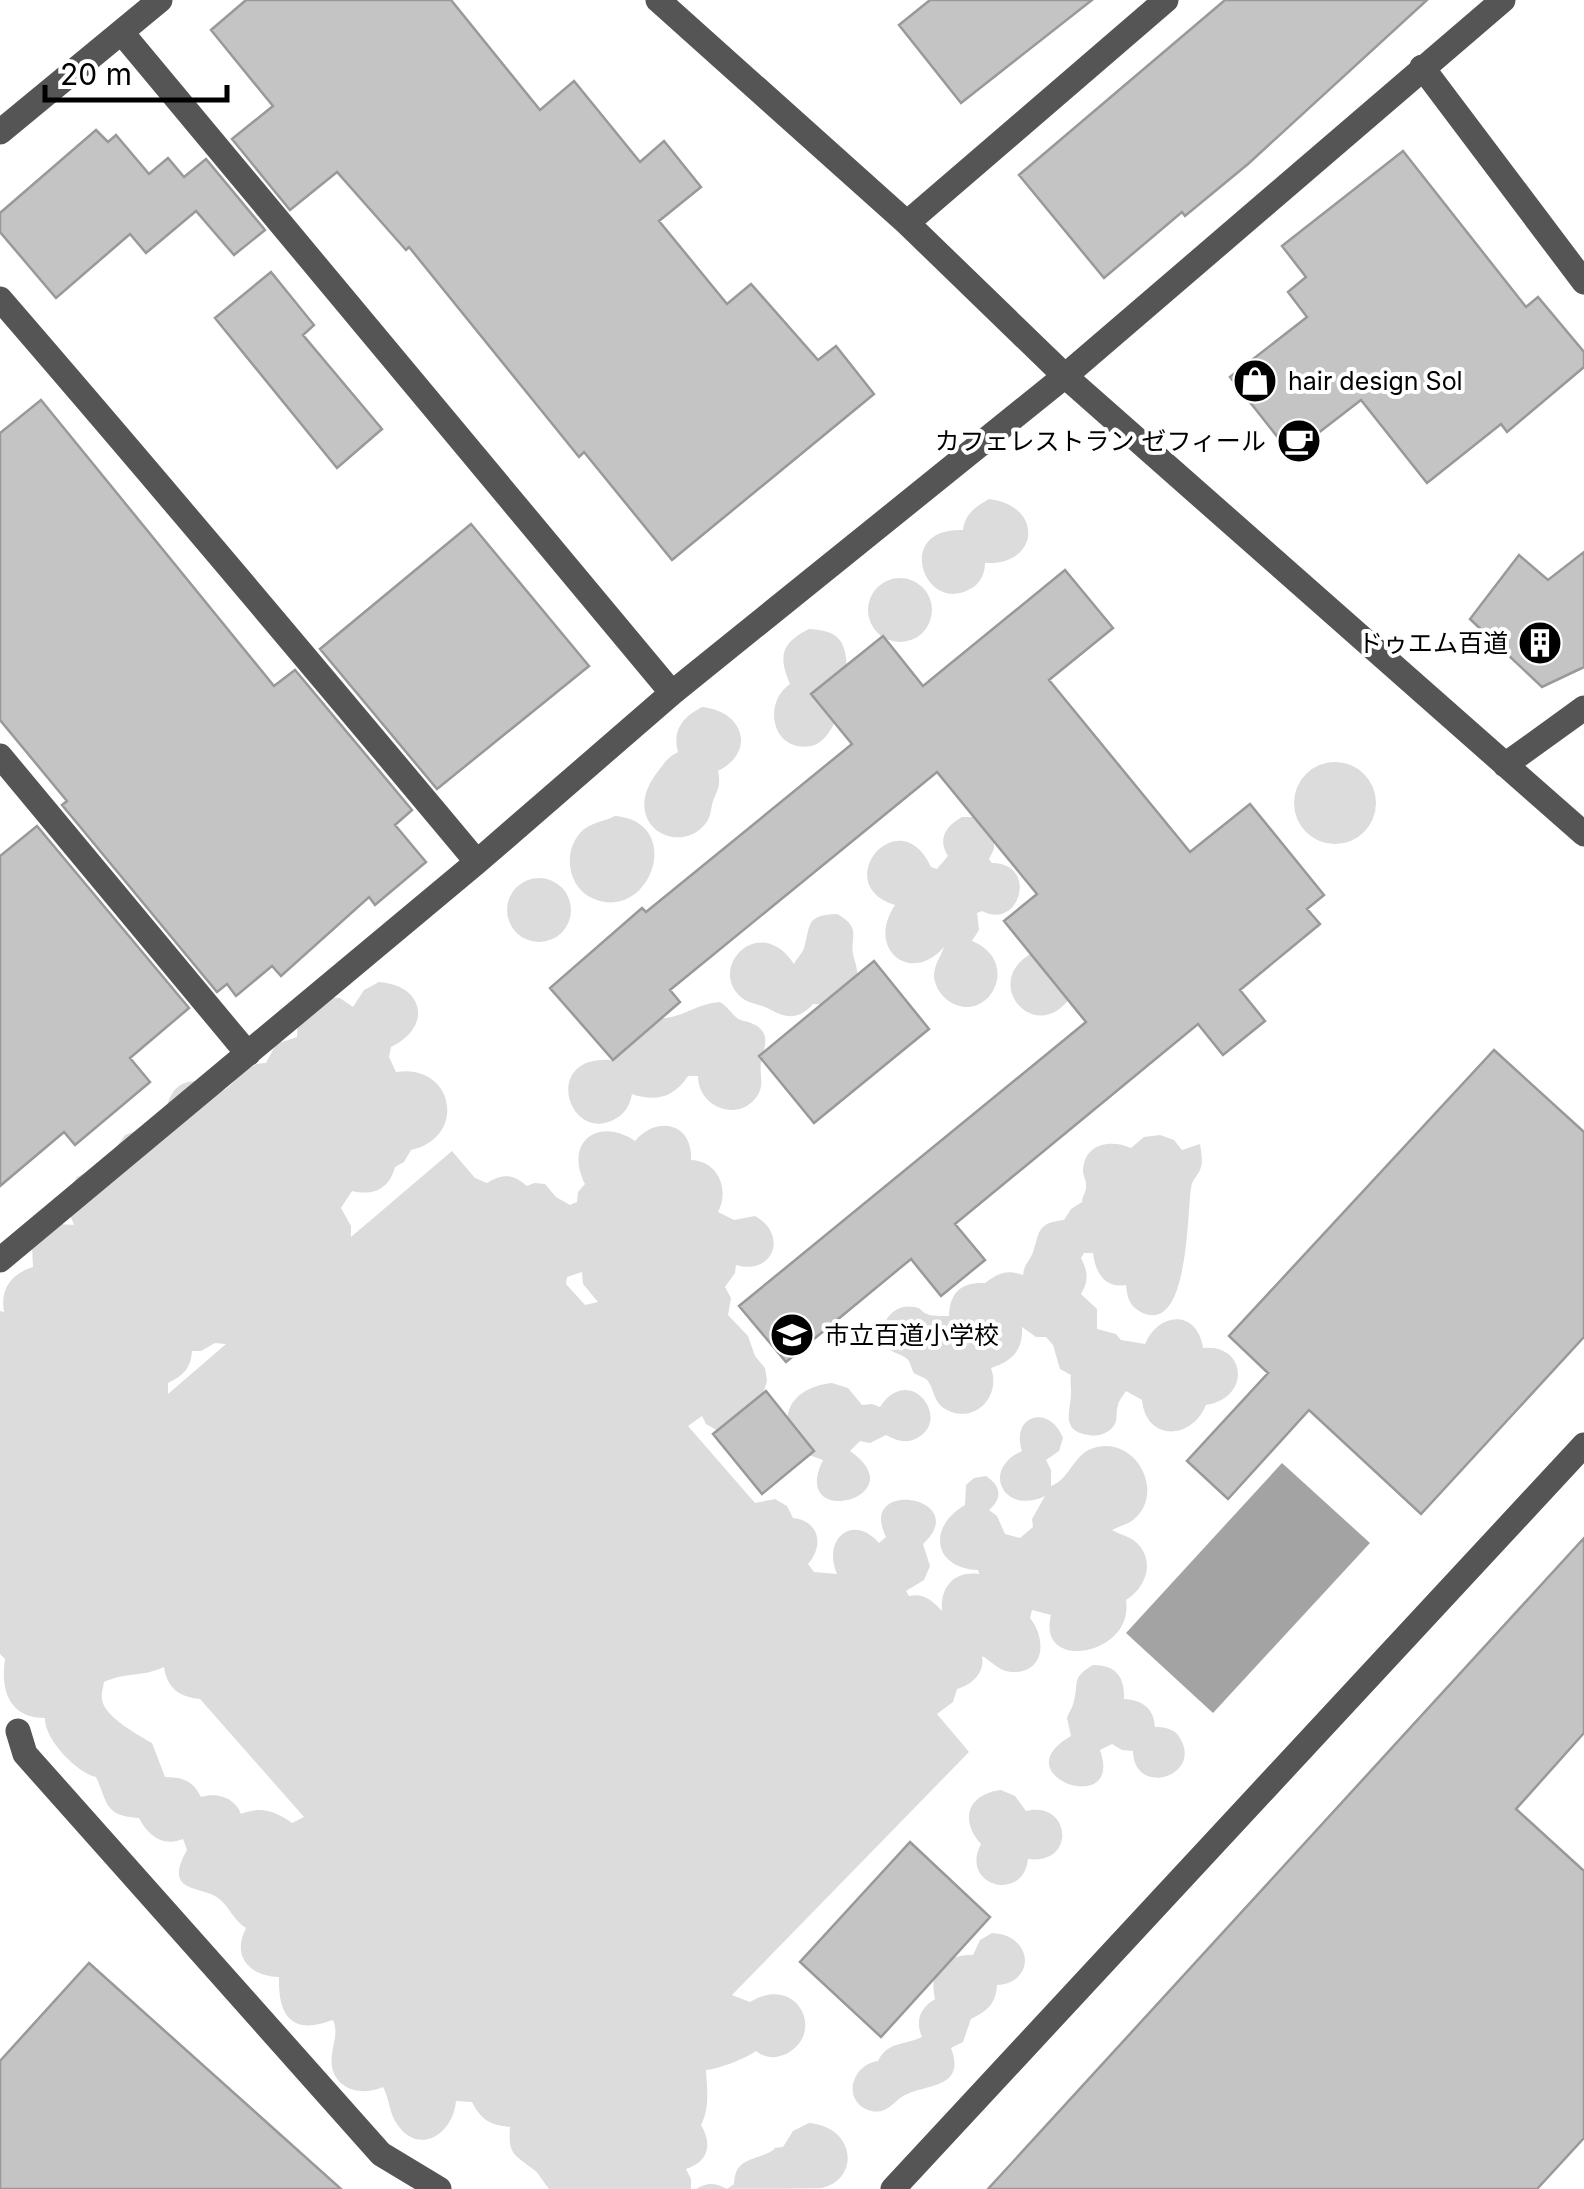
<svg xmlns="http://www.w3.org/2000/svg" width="1584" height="2189" font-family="Inter,'Noto Sans JP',sans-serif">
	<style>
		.green { fill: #dcdcdc; fill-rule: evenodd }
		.water { fill: #a3a3a3 }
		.building { fill: #c4c4c4; stroke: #999; stroke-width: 2.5 }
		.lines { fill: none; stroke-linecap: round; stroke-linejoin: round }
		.minor { stroke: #555; stroke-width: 25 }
		.labels { text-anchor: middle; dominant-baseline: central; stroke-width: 8; stroke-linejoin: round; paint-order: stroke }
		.poi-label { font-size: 25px; fill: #000; stroke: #fff; text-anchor: start }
	</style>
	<rect width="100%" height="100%" fill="#fff"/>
	<path class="green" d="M989,499C1045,506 1039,566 985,563C985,574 980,584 970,589C924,615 893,527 963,530C965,514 975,507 989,499Z
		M868 610a32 32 0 1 1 64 0a32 32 0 1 1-64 0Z
		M809,629C820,630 829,630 838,638C858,657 841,741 811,746C772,753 762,703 790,684C778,656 781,643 809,629Z
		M702,707C743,711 757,751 718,771C721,784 718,789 713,801C711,807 711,817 706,823C679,858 619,824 656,774C664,764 666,758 678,752C672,730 683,717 702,707Z
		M1294 803a41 41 0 1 1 82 0a41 41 0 1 1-82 0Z
		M615,816C687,822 649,925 592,898C568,887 562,852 581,832C590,822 604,822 615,816Z
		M962,817H976L994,836V849L989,859L992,863C1039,863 1020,931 982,911L977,913L979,930L972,941C1023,962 988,1025 950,1002C941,996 935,987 934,976C934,965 941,956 944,947C912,985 865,950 895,905C828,885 899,798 931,867L937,869L948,856C937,839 946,826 962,817Z
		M507 910a32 32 0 1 1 64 0a32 32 0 1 1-64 0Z
		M837,914C864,929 848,938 854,958C857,968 858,973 858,984L833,1005L813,1004C800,1019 787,1019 771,1010C762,1004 751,1005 742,998C706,969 759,911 794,964C797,958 802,954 804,948C811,925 805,915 837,914Z
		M1036,951L1073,993C1038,1052 975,980 1036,951Z
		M379,982C424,985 433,1027 391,1047L389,1057L396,1072C454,1063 468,1137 411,1150L404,1162L395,1167C389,1189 374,1196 352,1191L341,1208L351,1226V1237L452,1151L475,1178L487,1183C503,1173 513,1174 527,1186L534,1183L545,1184L556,1197L570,1205L577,1202L578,1192L585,1184C564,1143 597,1116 635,1141C657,1115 693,1123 691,1160C718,1161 730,1189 718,1212L734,1220L755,1216C789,1235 773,1276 736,1265L735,1273L725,1287L731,1298L728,1315L748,1336L755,1356L765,1368L767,1381L763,1394L778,1404L781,1417L718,1431L706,1424L702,1416L688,1426L755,1503L775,1499L787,1506L793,1518C820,1521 824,1546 808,1564L814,1572L837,1574C822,1539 853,1513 879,1543L886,1537C856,1477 974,1497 923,1544L930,1566L924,1580L906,1591L909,1596C925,1593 932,1601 942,1611C940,1586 955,1571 979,1574L978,1570C933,1568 927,1527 965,1505L966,1485L974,1478L986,1476C1001,1486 1003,1498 989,1510L997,1516L1005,1534L1020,1538L1033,1527L1032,1519L1045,1496C1004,1516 980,1469 1022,1451C1010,1416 1049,1403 1063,1438L1059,1451L1046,1460L1051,1470V1486C1071,1479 1073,1452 1097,1447C1137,1438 1166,1493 1133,1520C1128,1524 1118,1527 1112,1530C1119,1534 1132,1537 1139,1545C1155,1564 1145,1588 1126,1600C1135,1656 1036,1673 1051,1615L1032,1610L1030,1618C1047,1639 1045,1674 1011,1672C998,1671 992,1661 982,1656C985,1673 972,1685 957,1689L953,1702L937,1714L969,1752L732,1995L750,2002C797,1973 827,2033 786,2054C775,2059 765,2058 756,2051C747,2058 716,2070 706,2070C707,2089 710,2108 701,2125C713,2145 708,2162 686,2169L691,2179V2189H549C544,2183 538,2172 533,2169C514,2154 508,2155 510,2127C490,2125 481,2120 472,2102L456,2101C453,2135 418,2156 397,2124C389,2113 390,2100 383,2087C364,2096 337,2091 332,2067C329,2050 340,2036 333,2020C293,2035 278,2018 279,1977C250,1976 231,1957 246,1928C233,1920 230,1907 218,1898C201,1885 162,1894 187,1850L183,1839C163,1847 148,1836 139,1818C104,1816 108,1803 96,1777C77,1773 44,1739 45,1718C10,1718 0,1691 5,1659L0,1654V1311L4,1312C0,1289 11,1274 33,1267L32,1246L58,1224L74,1225L67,1208L68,1191L77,1177L93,1169L115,1149L125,1135L165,1120C167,1082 191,1071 223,1091C239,1080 244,1063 266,1063L276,1044L297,1037L298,1019L323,997L340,998L353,1007L364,990ZM582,1272L583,1284L598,1302L585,1305L566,1284L567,1277ZM215,1343L226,1344L168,1394V1383C183,1376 191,1368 192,1351H201ZM164,1667C167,1688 179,1697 200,1699L304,1817L292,1823C275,1811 261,1806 241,1814C235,1798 218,1792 201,1797C193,1781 183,1777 165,1777L152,1743C138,1735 105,1717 102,1700C101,1694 103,1688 104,1682C126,1672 143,1677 164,1667Z
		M720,1002C728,1007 730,1012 737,1018C740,1021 747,1021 751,1023C773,1032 764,1047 761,1063C759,1072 764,1082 759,1093C742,1124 698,1109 698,1076H688C674,1098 655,1102 632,1094C630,1105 625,1114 615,1119C569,1145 540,1055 611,1060V1051L649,1017C679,1023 692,1004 720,1002Z
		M1160,1135L1174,1140L1182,1150L1200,1144C1201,1151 1203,1161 1201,1167C1199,1175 1192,1179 1191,1188C1187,1213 1189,1340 1139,1311C1129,1305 1127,1296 1126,1285C1105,1289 1095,1272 1093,1253H1084L1081,1258C1088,1271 1089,1281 1081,1294L1097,1309V1329L1116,1334L1121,1340L1145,1344C1159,1312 1197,1309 1203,1348C1246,1343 1252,1398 1206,1405C1192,1440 1146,1442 1142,1400L1126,1391C1123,1396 1119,1400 1118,1405C1115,1414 1119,1421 1112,1428C1106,1434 1097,1437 1089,1435C1058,1431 1072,1408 1071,1391C1071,1385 1070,1380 1071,1375L1060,1369L1053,1345L1046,1337H1036L1022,1327C1023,1350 1013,1361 991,1368C1001,1395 977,1423 949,1411C933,1404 935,1391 928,1381C925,1377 918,1376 914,1373C911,1369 911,1362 907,1359C902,1354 893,1354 888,1347C873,1329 892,1302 914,1307C922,1308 920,1311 927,1314C931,1316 942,1316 949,1316C950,1292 961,1282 985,1283C998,1273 1007,1269 1023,1275C1024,1264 1030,1261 1033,1252C1040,1231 1037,1223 1064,1220L1071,1209L1082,1202C1082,1197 1086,1192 1086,1187C1087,1181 1083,1176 1083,1171C1084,1143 1111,1139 1131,1148L1144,1137Z
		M832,1383L848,1388L862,1405L872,1404L880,1407C909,1362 953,1419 917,1438C906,1444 897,1441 886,1435L870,1443L860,1441L850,1451C918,1498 788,1531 823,1460L806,1454C801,1446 790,1434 788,1425C784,1398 810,1385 832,1383Z
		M1093,1665C1116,1665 1125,1677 1124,1699C1142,1700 1154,1708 1155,1727C1166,1727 1176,1729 1181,1740C1201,1777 1134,1797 1133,1751L1122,1750L1112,1744L1100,1750C1125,1819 1000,1776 1071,1736L1067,1718C1069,1712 1073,1707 1074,1701C1079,1682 1071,1678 1093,1665Z
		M1001,1790L1015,1796L1026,1811C1071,1800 1077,1865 1028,1859C1023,1904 959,1885 981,1844C959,1820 968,1794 1001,1790Z
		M992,1933C1034,1935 1036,1983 997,1985C996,2004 987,2011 971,2019L963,2042L951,2048C966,2087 930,2084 907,2094C894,2099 888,2117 868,2110C841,2099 853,2064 878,2061C888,2041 903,2046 922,2037C915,2021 920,2008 935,1999C928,1971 945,1954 973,1955L980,1940Z
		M809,2123C856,2127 860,2179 822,2188C793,2189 729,2189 696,2189C708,2182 715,2183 727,2189L734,2184C735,2159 751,2161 768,2153C782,2146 767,2149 783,2147L793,2131Z"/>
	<path class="water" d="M1282,1463L1370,1543L1213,1713L1126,1633Z"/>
	<path class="building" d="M246,0H451L540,110L574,81L640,162L664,141L701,187L659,221L727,304L751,284L818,360L836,346L874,394L672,560L584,452L579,457L409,247L406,250L337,172L290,210L232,139L273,106L211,30Z
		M930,0H1092L961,103L899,25Z
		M1225,0H1427L1248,164L1185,216L1182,212L1104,278L1019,175Z
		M96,130L108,142L116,135L149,174L168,158L184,177L206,159L265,230L234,255L196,211L146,253L130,234L56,298L0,232V213Z
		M1403,151L1526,307L1538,297L1584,352V367L1507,432L1501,424L1427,483L1361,400L1291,454L1230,377L1307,317L1288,292L1306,277L1282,246Z
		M271,272L314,325L303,335L382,429L337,468L215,318Z
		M41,400L274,686L295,670L412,810L395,825L426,862L375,905L369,897L281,976L272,966L236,996L227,984L217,992L62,805L67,801L0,720V433Z
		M471,524L589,666L437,789L320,649Z
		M1584,552V667L1542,687L1470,619L1519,555L1548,580Z
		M1065,570L1113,628L1049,680L1190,852L1250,804L1324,895L1307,909L1320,924L1240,990L1265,1021L1223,1055L1198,1024L955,1224L985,1260L941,1296L911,1259L786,1362L739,1306L1086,1022L1004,921L1037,894L937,772L670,990L680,1002L613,1060L550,988L642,908L646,912L852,744L811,694L883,636L923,686Z
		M37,826L189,1008L130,1058L150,1082L75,1145L64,1132L0,1186V856Z
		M874,961L929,1029L814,1123L759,1056Z
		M1494,1050L1584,1132V1337L1421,1514L1309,1410L1228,1499L1187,1461L1268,1373L1229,1336Z
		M766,1391L814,1451L762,1494L713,1434Z
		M1584,1538V1733L1516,1809L1584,1871V2138L1537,2189H988Z
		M910,1842L990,1917L881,2037L800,1962Z
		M89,1963L341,2189H0V2061Z"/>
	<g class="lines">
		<path class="minor" d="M658,0L907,223L1065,376L1584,834
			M122,33L672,693
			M1422,67L1584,282
			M0,132L160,0
			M907,223L1166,0
			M0,299C161,485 319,673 477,862
			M0,756L248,1054
			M1505,765L1584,708
			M0,1260L477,862L672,693L1065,376L1503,0
			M18,1731L25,1754L381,2154L439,2189
			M893,2189L1584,1445"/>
	</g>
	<defs>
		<symbol id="shop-disc" viewBox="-11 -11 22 22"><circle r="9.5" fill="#000" stroke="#fff"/><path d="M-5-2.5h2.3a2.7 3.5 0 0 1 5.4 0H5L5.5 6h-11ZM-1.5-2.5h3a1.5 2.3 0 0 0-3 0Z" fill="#fff"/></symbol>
		<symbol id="cafe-disc" viewBox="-11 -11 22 22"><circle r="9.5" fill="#000" stroke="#fff"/><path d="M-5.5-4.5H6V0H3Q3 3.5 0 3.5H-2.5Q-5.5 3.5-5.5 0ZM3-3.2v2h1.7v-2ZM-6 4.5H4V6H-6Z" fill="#fff"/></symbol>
		<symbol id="building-disc" viewBox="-11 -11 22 22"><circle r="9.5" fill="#000" stroke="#fff"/><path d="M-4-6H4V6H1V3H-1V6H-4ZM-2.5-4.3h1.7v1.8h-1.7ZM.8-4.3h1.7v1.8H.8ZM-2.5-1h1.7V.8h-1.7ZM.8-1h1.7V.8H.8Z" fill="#fff"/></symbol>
		<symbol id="school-disc" viewBox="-11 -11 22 22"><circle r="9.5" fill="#000" stroke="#fff"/><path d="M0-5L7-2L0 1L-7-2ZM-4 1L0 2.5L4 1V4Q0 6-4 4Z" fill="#fff"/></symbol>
	</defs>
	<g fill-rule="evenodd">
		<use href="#shop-disc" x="1230" y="356" width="50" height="50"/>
		<use href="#cafe-disc" x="1274" y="416" width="50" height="50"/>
		<use href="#building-disc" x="1515" y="618" width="50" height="50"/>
		<use href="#school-disc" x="767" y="1310" width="50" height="50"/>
	</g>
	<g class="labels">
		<g class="poi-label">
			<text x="1288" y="381">hair design Sol</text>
			<text x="1266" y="441" text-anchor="end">カフェレストラン ゼフィール</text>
			<text x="1508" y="643" text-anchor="end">ドゥエム百道</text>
			<text x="824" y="1335">市立百道小学校</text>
		</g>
	</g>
	<path d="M45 85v15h182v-15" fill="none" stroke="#000000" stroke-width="5"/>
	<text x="60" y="85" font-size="30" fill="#000000" stroke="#ffffff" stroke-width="8" paint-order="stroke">20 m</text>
</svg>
